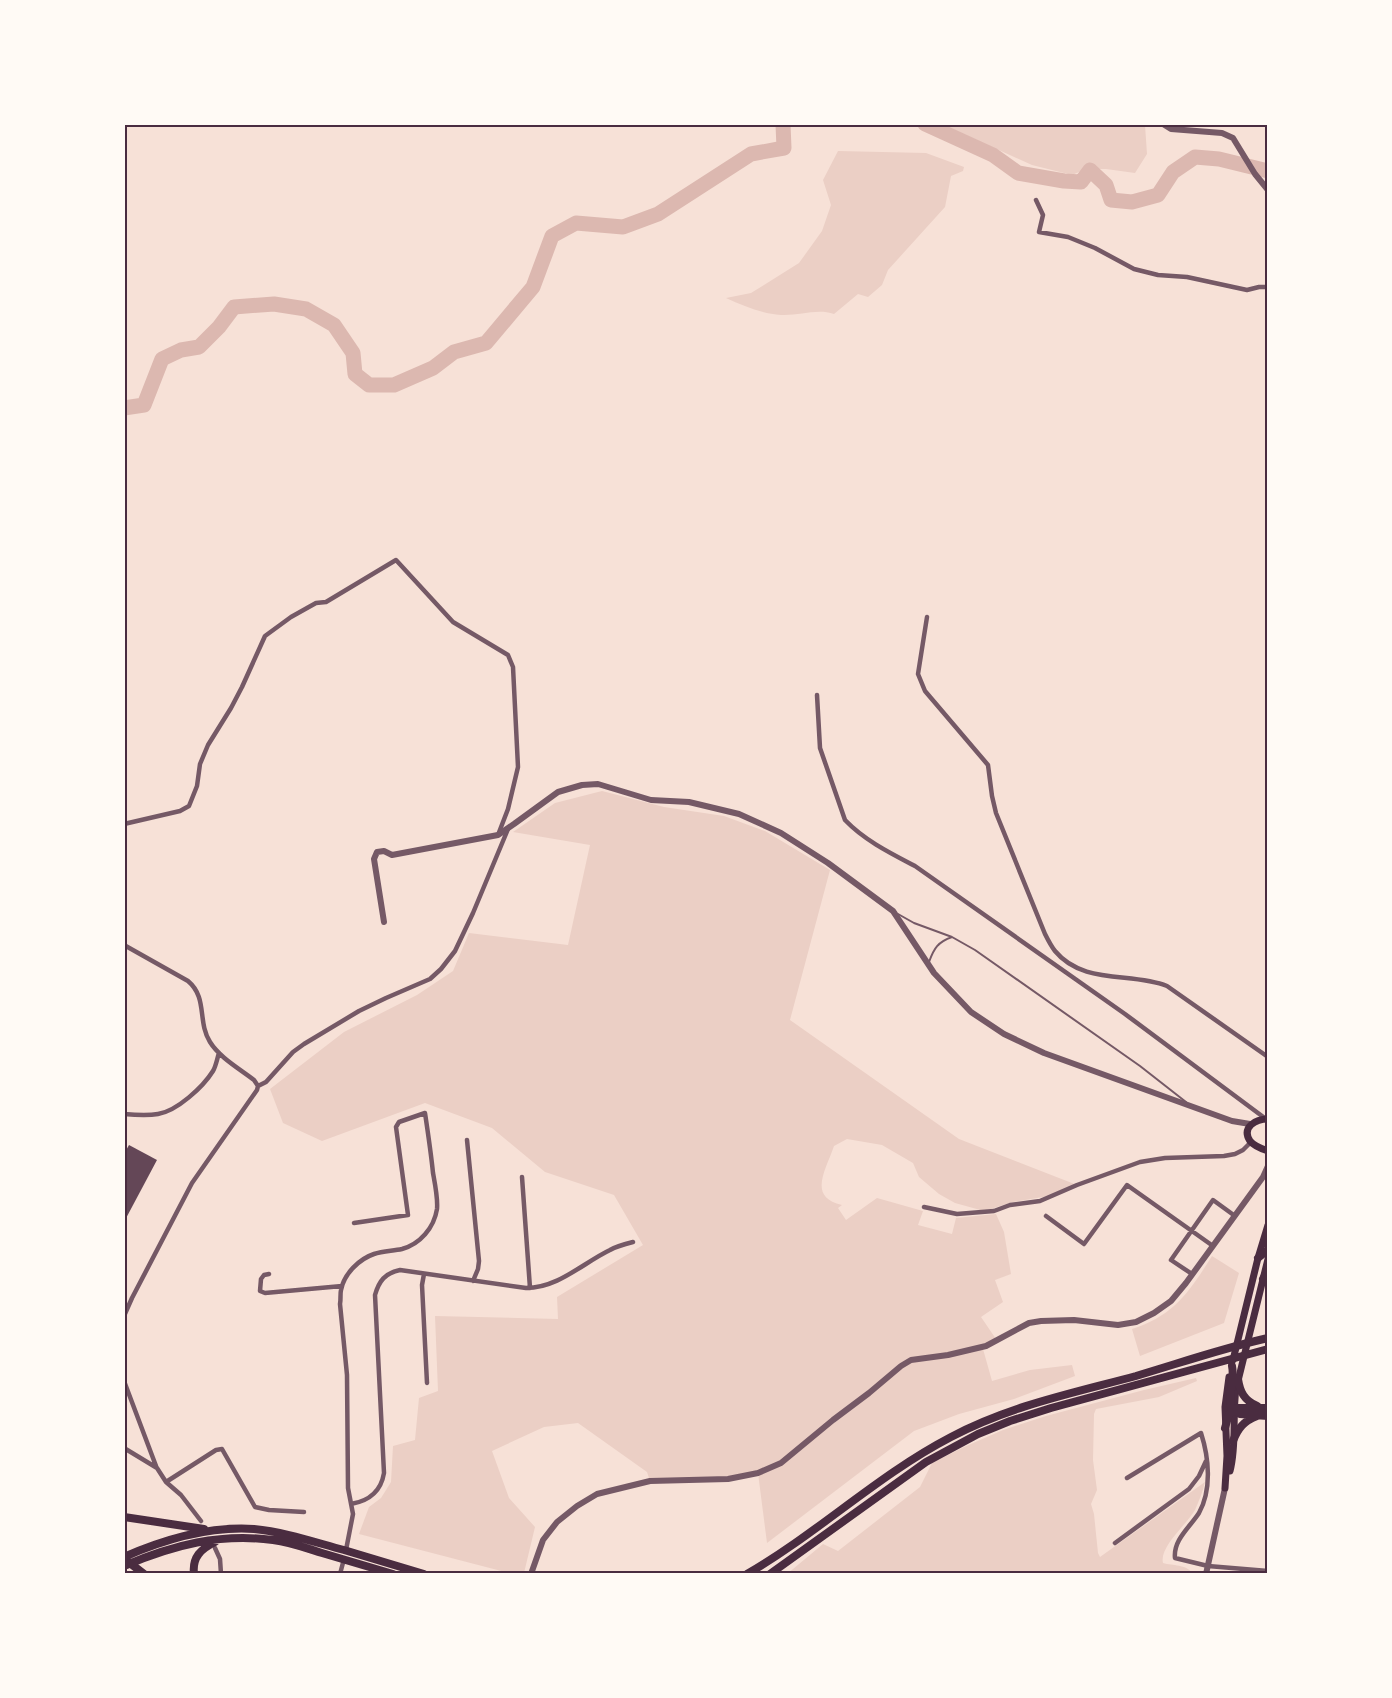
<svg xmlns="http://www.w3.org/2000/svg" width="1392" height="1698" font-family="'Asap Condensed',sans-serif">
	<style>
		.green { fill: #ebcfc5 }
		.lines { fill: none; stroke-linecap: round; stroke-linejoin: round }
		.river { stroke: #dcb8b0; stroke-width: 15 }
		.building { fill: #644757 }
		.service { stroke: #755966; stroke-width: 2 }
		.minor { stroke: #755966; stroke-width: 4.5 }
		.tertiary { stroke: #755966; stroke-width: 6 }
		.secondary { stroke: #4a2c40; stroke-width: 7 }
		.primary { stroke: #4a2c40; stroke-width: 8 }
		.trunk { stroke: #4a2c40; stroke-width: 8 }
		.neatline { fill: none; stroke: #4a2c40; stroke-width: 2 }
	</style>
	<rect width="100%" height="100%" fill="#f7e1d7"/>
	<path class="green" d="M944,125H1145L1147,154L1135,173L1106,169H1086L1072,175L1032,165Z
		M838,151L926,153L964,167L963,171L951,176L945,207L888,270L882,285L868,297L858,294L834,314C817,308 799,316 781,315C762,314 744,306 726,298L751,293L799,263L822,231L831,205L823,180Z
		M602,791L664,807L724,816L765,831L830,870L790,1020L959,1139L1077,1185L1049,1196L1013,1202L984,1211L955,1203L939,1194L919,1177L913,1163L882,1145L847,1139L834,1146C826,1170 807,1197 842,1205L838,1208L846,1220L877,1198L923,1211L918,1225L952,1234L956,1218L996,1214L1004,1232L1011,1274L995,1280L1003,1302L981,1317L996,1339L983,1349L992,1381L1030,1370L1072,1365L1075,1376L1014,1399L959,1414L914,1431L767,1543L758,1473L728,1479L650,1481L647,1472L578,1423L544,1427L492,1451L509,1498L535,1527L524,1573H509L359,1534L369,1507L381,1498L391,1482L393,1446L415,1440L419,1398L438,1391L435,1316L558,1319L557,1297L643,1245L614,1195L545,1172L492,1128L425,1103L322,1141L283,1123L270,1089L344,1032L417,995L453,971L469,933L568,945L590,845L513,832L555,803Z
		M1212,1256L1239,1273L1224,1323L1140,1356L1132,1329C1175,1315 1189,1292 1212,1256Z
		M1196,1378L1197,1381L1159,1397L1096,1409L1094,1414L1093,1460L1097,1490L1091,1504L1094,1514L1098,1553L1100,1557L1205,1482C1203,1491 1199,1501 1195,1510C1187,1524 1159,1547 1163,1563C1173,1566 1186,1564 1192,1573L787,1574L823,1544L838,1551L920,1487L932,1463L964,1447L1003,1430L1046,1416L1144,1390Z"/>
	<g class="lines">
		<path class="river" d="M925,124L993,155L1018,173L1064,181L1081,182L1090,170L1106,185L1111,200L1132,202L1158,195L1173,172L1195,157L1219,159L1268,171
			M124,408L144,405L162,359L181,350L199,347L219,327L234,307L274,304L306,309L334,325L353,353L355,374L369,385H394L433,368L454,352L486,343L533,287L552,236L576,223L623,227L658,214L751,154L784,148L783,124"/>
	</g>
	<path class="building" d="M129,1145L157,1160L124,1222V1154Z"/>
	<g class="lines">
		<path class="service" d="M898,914L914,923L952,937L975,950L1140,1066L1186,1102
			M929,962C934,948 938,942 952,937"/>
		<path class="minor" d="M1036,200L1043,215L1039,232L1068,237L1095,248L1134,269L1158,275L1187,277L1247,290L1259,287H1268
			M927,617L918,674L925,691L988,765L992,796L996,813L1045,934C1048,940 1051,946 1055,951C1083,985 1131,972 1167,986L1268,1057
			M817,695L820,748L845,820C864,840 890,853 915,866L1125,1014L1266,1119
			M124,824L180,811L189,806L197,786L200,764L208,745L231,708L242,687L265,636L291,617L316,603L326,602L396,560L453,622L508,655L513,667L518,767L508,809L498,835
			M124,945L188,981C208,998 197,1021 210,1042C220,1058 240,1069 254,1080L258,1086
			M258,1086L266,1082L293,1052L304,1044L359,1011L386,998L430,979L441,969L455,951L473,913L508,829
			M124,1114C135,1115 147,1116 158,1114C177,1111 203,1087 213,1071C216,1066 217,1059 219,1053
			M467,1140L479,1261L478,1269L473,1281
			M522,1177L530,1288
			M924,1207L957,1214L994,1211L1010,1205L1040,1201L1077,1185L1140,1162L1165,1158L1224,1156L1235,1154L1243,1150L1251,1142
			M1046,1216L1084,1244L1127,1185L1213,1246
			M269,1274L264,1275L261,1279L260,1291L265,1293L342,1286
			M424,1274L422,1285L427,1383
			M1192,1274L1171,1260L1213,1200L1235,1216
			M124,1316L132,1298L192,1183L257,1090L258,1086
			M124,1381L156,1466
			M124,1448L157,1468L166,1482L181,1495L201,1521
			M1127,1478L1201,1433C1209,1458 1212,1489 1199,1513C1190,1527 1173,1540 1175,1558L1208,1566L1268,1571
			M166,1482L216,1450L222,1449L255,1507L269,1510L304,1512
			M351,1504C369,1501 381,1491 384,1473L375,1295C379,1281 385,1273 400,1270L526,1288C558,1288 583,1263 610,1250C617,1246 625,1244 633,1242
			M1115,1543L1189,1489L1199,1476L1206,1461
			M215,1548L220,1559L221,1574
			M346,1550L353,1514L348,1488L347,1375L340,1304C341,1299 340,1294 341,1290C344,1274 359,1259 374,1254C383,1251 393,1251 402,1249C420,1244 434,1228 437,1209C438,1198 435,1184 433,1173C431,1153 428,1133 425,1113L399,1122L396,1127L408,1215L354,1223
			M340,1574L344,1559"/>
		<path class="tertiary" d="M1163,124L1171,129L1222,133L1233,138L1255,174L1268,190
			M384,922L374,859L377,852L384,851L392,855L498,835L514,824L558,792L582,785L598,784L651,800L689,802L739,814L781,833L828,863L893,911L934,973L971,1012L1004,1034L1044,1053L1232,1121L1250,1124
			M531,1574L543,1540L557,1522L577,1506L597,1494L650,1481L728,1479L758,1473L781,1463L833,1420L869,1393L901,1366L911,1360L948,1355L986,1346L1029,1323L1041,1321L1074,1320L1118,1325L1136,1322L1154,1313L1171,1301L1186,1283L1263,1177L1268,1166
			M1206,1574L1225,1488"/>
		<path class="secondary" d="M1268,1119C1256,1119 1241,1127 1250,1141C1254,1146 1262,1149 1268,1151
			M1233,1360L1258,1258L1268,1225
			M1230,1471C1237,1445 1232,1416 1236,1389L1268,1259
			M1225,1488L1227,1456L1225,1407L1229,1377"/>
		<path class="primary" d="M126,1560L144,1574"/>
		<path class="trunk" d="M1258,1258L1268,1250
			M1263,1279L1268,1270
			M1232,1366C1235,1380 1228,1393 1231,1407L1240,1414L1268,1416
			M1238,1379C1240,1392 1244,1400 1257,1406
			M1225,1428L1229,1414L1237,1408H1268
			M1233,1441C1238,1428 1244,1421 1257,1416
			M124,1517L204,1529
			M124,1557C165,1539 209,1526 254,1529C285,1532 314,1542 344,1550C370,1558 397,1566 424,1574
			M124,1566C173,1545 220,1533 273,1540C290,1542 306,1548 322,1553C346,1560 370,1567 393,1574
			M194,1574C192,1557 201,1549 215,1542
			M747,1574C818,1533 878,1475 951,1437C1009,1406 1073,1393 1136,1376C1180,1363 1223,1348 1268,1338
			M770,1574L926,1462L978,1434L1010,1421L1051,1408L1268,1349"/>
	</g>
	<rect width="1392" height="1698" fill="none" stroke="#fffaf5" stroke-width="252"/>
	<rect x="126" y="126" width="1140" height="1446" class="neatline"/>
</svg>
